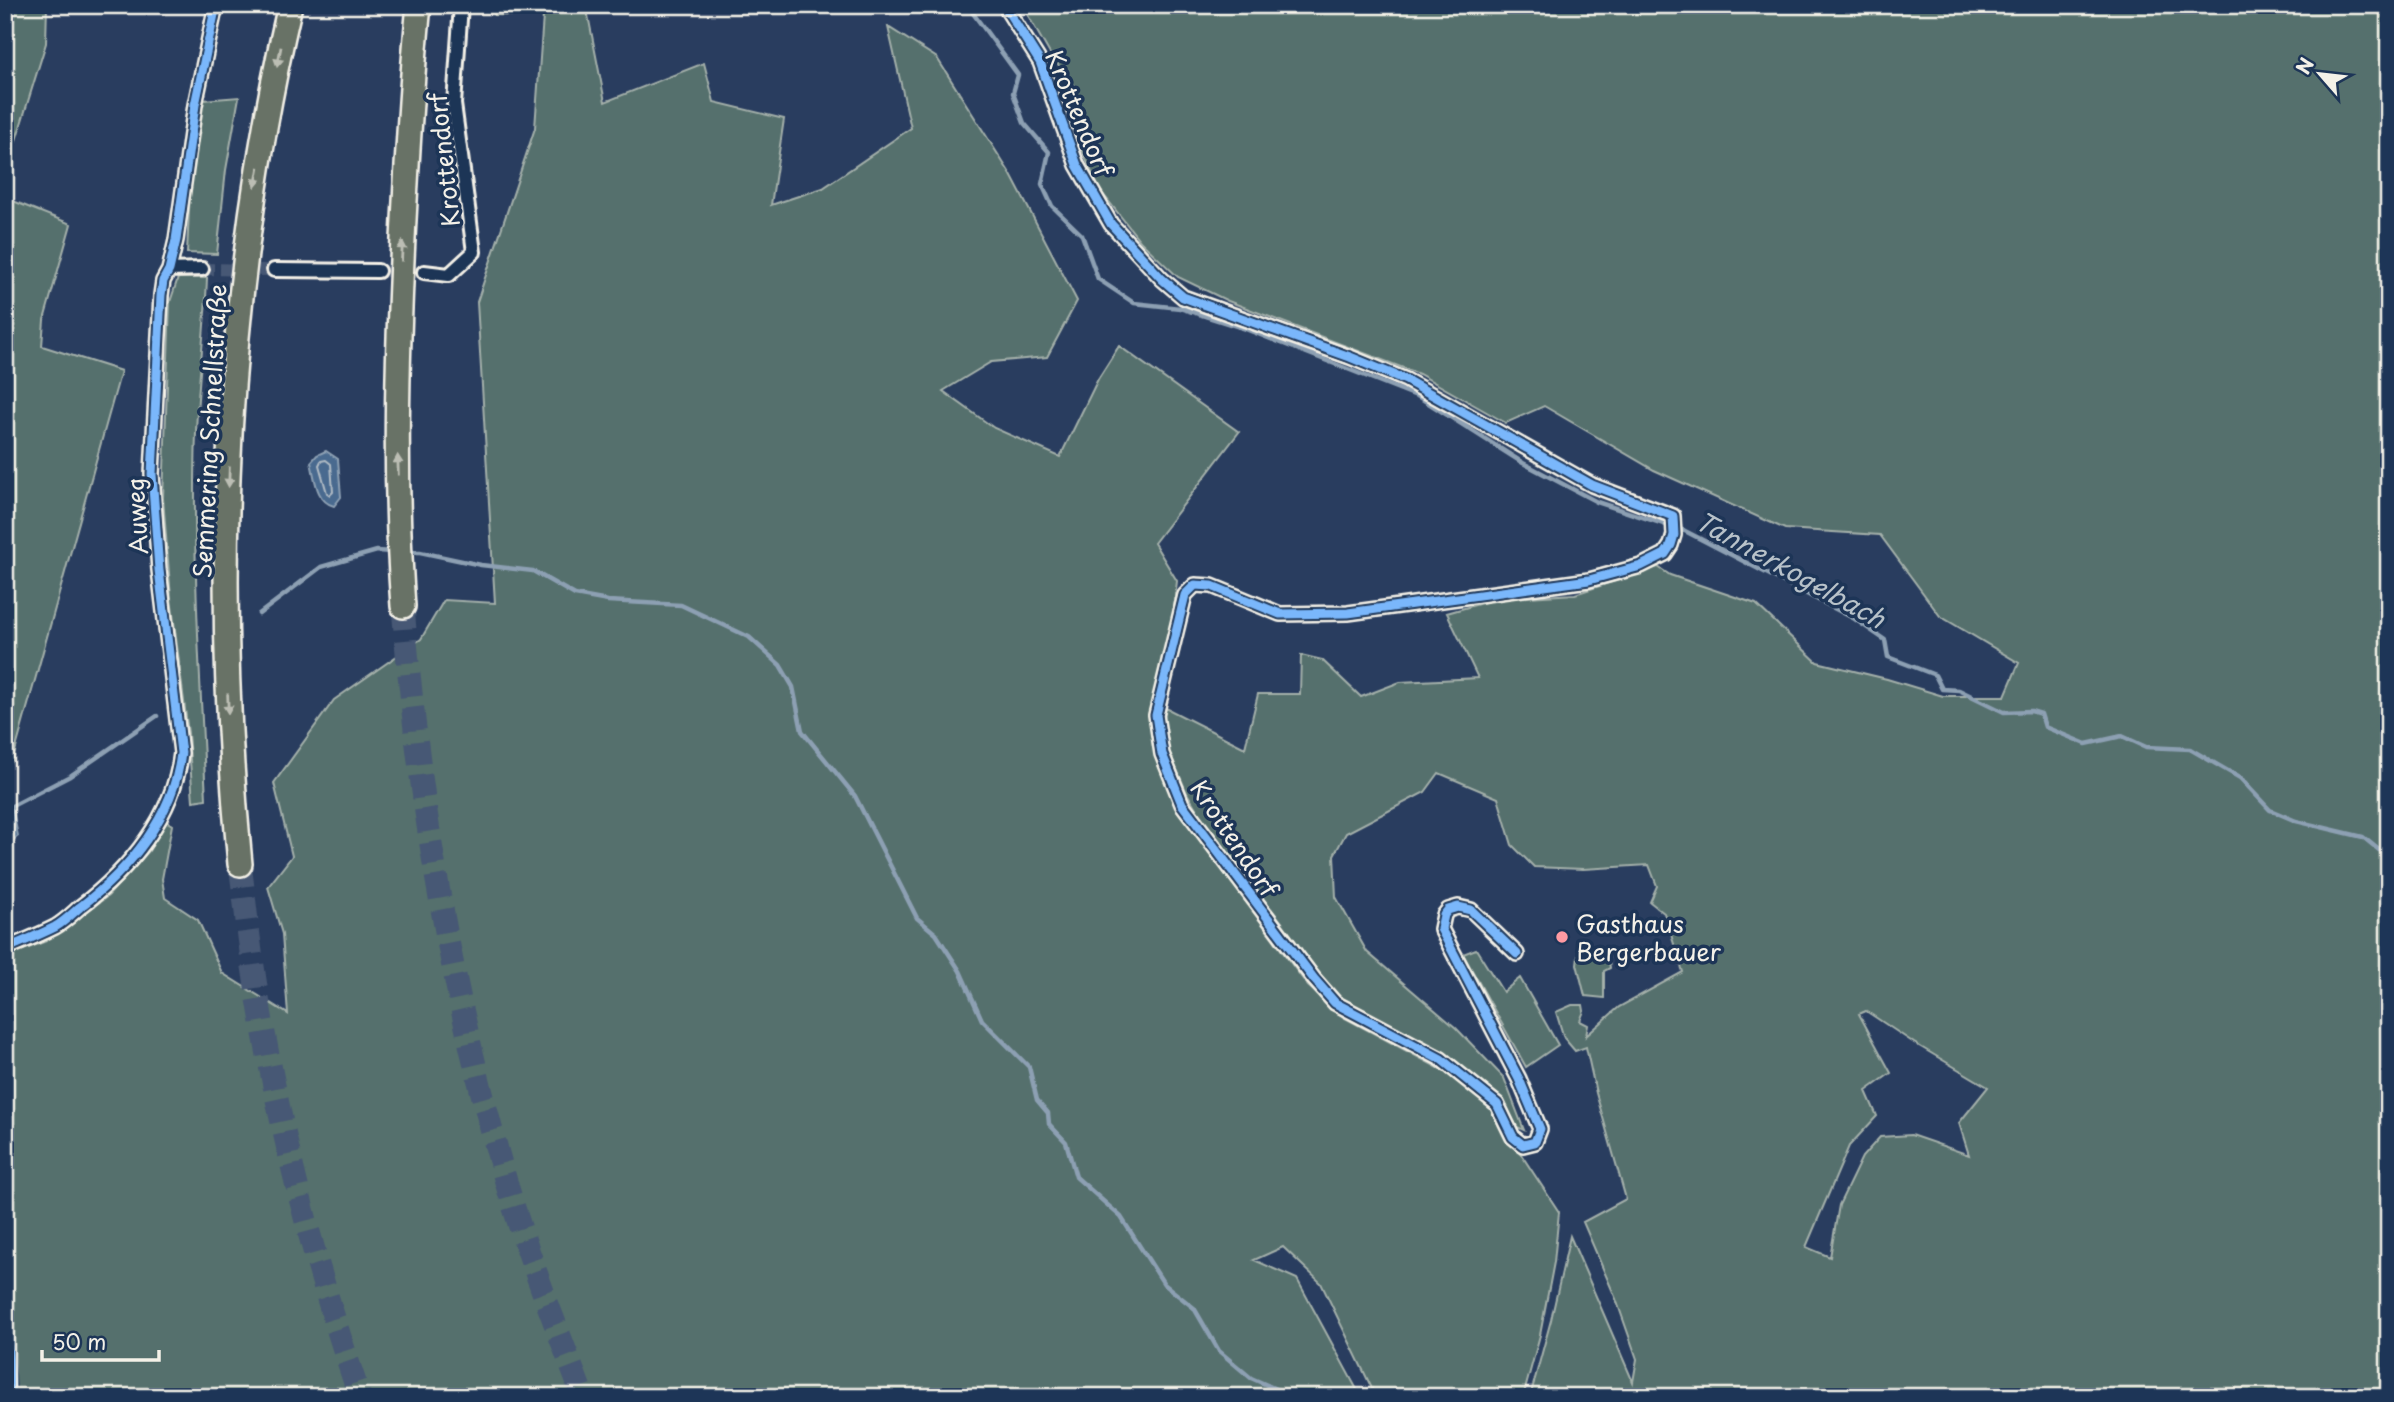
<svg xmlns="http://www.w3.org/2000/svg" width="2394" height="1402" font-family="'Playpen Sans',sans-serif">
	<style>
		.green { fill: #546f6d; stroke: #a4b0aa; stroke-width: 2; fill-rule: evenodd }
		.water { fill: #496a8f; stroke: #8da0b3; stroke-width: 2 }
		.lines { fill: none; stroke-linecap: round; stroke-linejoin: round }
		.shore { stroke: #b0bbc4; stroke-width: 2 }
		.stream { stroke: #8da0b3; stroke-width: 4.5 }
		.minor-tunnel { stroke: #475874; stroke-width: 12; stroke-dasharray: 12 6; stroke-linecap: butt }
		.motorway-tunnel { stroke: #475874; stroke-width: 23; stroke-dasharray: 23 11; stroke-linecap: butt }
		.minor-casing { stroke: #f4f1e8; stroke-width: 18 }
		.motorway-casing { stroke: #f4f1e8; stroke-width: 28 }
		.minor { stroke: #1d3557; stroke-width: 12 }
		.motorway { stroke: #687266; stroke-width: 23 }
		.cycleway-casing { stroke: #1d3557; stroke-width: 13 }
		.cycleway { stroke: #7ab7fb; stroke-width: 9 }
		.oneway { fill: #bcbeb4 }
		.poi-dot { fill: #ff9aa2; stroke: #1d3557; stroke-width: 2.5 }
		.labels { text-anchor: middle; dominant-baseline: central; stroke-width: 7; stroke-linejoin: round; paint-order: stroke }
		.street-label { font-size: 24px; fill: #f4f1e8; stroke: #1d3557 }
		.poi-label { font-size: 24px; fill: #f4f1e8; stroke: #1d3557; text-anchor: start }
		.water-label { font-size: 26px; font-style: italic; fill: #b8c2c9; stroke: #1d3557 }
	</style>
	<rect width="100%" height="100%" fill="#293d5f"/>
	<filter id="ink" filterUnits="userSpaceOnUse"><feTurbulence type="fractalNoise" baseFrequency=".0143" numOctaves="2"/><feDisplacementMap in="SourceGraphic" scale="14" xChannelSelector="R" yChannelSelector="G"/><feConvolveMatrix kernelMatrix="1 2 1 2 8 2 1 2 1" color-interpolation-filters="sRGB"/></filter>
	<g filter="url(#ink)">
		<path class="green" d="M5,5H47L46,43L5,176Z
			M494,5H586L605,102L704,63L714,102L784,119L771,205L823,188L911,128L888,27L937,58L1011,175L1077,301L1047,357L991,362L943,391L994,428L1060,457L1098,379L1119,346L1239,432L1154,543L1177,581L1171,631L1149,722L1159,762L1172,792L1194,832L1308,986L1343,1017L1448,1073L1484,1098L1559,1212L1554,1262L1540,1335L1523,1397H1376L1321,1283L1283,1247L1254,1260L1297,1279L1361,1397H16L10,1275L5,1228V957L46,941L108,896L149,851L166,821L172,825L162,879L165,898L198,920L222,973L288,1014L282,934L268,887L292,856L274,783L334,700L421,639L444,600L495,603L477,302L535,128L543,16L494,15Z
			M1022,5H2389V1397H1530L1551,1320L1570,1236L1633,1382L1637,1359L1616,1299L1583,1222L1626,1199L1596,1093L1586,1047L1575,1051L1564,1038L1556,1012L1572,1005H1583L1584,1011L1580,1021L1588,1025L1586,1036L1619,1007L1683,972L1664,913L1650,902L1657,886L1649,865L1583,869L1534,867L1512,845L1498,798L1439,773L1425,792L1346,833L1334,855L1336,897L1367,952L1456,1028L1504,1078L1524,1130L1515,1126L1507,1107L1486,1087L1444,1055L1336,997L1281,921L1210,832L1187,793L1168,749L1163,724L1166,708L1245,748L1258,694H1300L1301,655L1322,660L1361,697L1400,682L1478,678L1447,613L1496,599L1575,594L1658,567L1670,575L1756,604L1817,662L1887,679L1943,696H2005L2019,663L1940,616L1880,535L1785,529L1654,470L1544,406L1506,423L1419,374L1228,301L1178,277L1141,242L1099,189L1077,139L1075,86L1050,54ZM1866,1011L1914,1043L1988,1087L1959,1123L1969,1155L1911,1135L1880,1137L1862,1157L1839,1205L1830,1257L1806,1247L1849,1146L1877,1116L1866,1091L1891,1073L1859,1014Z
			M239,97L226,170L217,254L187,253L190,188L203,100Z
			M13,201L71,224L44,320L42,346L121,371L13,759L5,768V218Z
			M178,278H207C205,330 198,381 196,432C192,555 200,677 206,799L193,801L188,733L171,598L163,498L170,302Z
			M1476,949L1503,992L1520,978L1558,1045L1526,1067L1463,954Z
			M1608,954L1610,968L1604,971V998L1585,996L1577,964L1578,956Z"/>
		<path class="water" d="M326,451L338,459L341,497L334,506C316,502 315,478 311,462L317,455Z
			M5,806H12L18,836L5,847Z"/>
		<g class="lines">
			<path class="shore" d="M326,460L331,464L333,492L330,495L327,493L319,465L321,461Z"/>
			<path class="stream" d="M967,5L1018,75L1013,93L1024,123L1049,152L1042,184L1052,206L1082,235L1098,279L1134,303L1180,308L1243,328L1419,397L1523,463L1597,502L1685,531L1853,618L1885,640L1888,657L1935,675L1942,689L1959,690L2004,712L2031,711L2041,714L2045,727L2086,744L2122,736L2146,747L2190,749L2240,778L2270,810L2296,821L2363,837L2379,850L2389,848
				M408,552H420L481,565L533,571L575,595L608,601L681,605L749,637L780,665L793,687L802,731L855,796L917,918L936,934L960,971L982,1020L1029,1067L1037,1100L1048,1113L1049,1124L1066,1142L1076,1177L1121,1217L1164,1284L1194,1308L1219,1351L1251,1378L1294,1397
				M259,614L321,567L377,551L392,552
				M12,806L70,776L157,716"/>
			<path class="minor-tunnel" d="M202,269L274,270
				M378,271L424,272"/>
			<path class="motorway-tunnel" d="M403,606C418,799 451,992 505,1178C526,1252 556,1325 583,1397
				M240,864C245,902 249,941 255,980C277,1121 313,1262 360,1397"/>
			<defs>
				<path id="minor" d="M1004,5L1040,62L1077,165L1111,224L1162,279L1183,297L1350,357L1406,380L1592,485L1673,516L1674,535L1671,545L1665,554L1641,566L1589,580L1348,613L1280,614L1212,586L1195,585L1185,595L1156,715L1162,754L1182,804L1314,979L1335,1003L1441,1059L1497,1104L1513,1137L1523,1145L1535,1142L1540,1129L1519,1079L1441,929L1444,915L1448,910L1458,907L1471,910L1517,954
					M169,270L202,269
					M274,270L378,271
					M424,272L449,275L474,252L454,104L461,5
					M5,949C22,942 39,935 55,927C64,922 72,914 80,907C129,870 174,816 181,753L159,570L152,474L161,295L163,281L169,270L176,240L195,105L216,5"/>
				<path id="motorway" d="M403,606C394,484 397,361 403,239C407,161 411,83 419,5
					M240,864C212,578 225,285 290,5"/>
			</defs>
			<use href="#minor" class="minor-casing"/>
			<use href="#motorway" class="motorway-casing"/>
			<use href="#minor" class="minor"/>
			<use href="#motorway" class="motorway"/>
			<defs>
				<path id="cycleway" d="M1004,5L1040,62L1077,165L1111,224L1162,279L1183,297L1350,357L1406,380L1592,485L1673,516L1674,535L1671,545L1665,554L1641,566L1589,580L1348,613L1280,614L1212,586L1195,585L1185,595L1156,715L1162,754L1182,804L1314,979L1335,1003L1441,1059L1497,1104L1513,1137L1523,1145L1535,1142L1540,1129L1519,1079L1441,929L1444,915L1448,910L1458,907L1471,910L1517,954
					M5,949C22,942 39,935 55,927C64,922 72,914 80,907C129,870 174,816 181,753L159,570L152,474L161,295L163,281L169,270L176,240L195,105L216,5
					M5,1305L11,1397"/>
			</defs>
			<use href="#cycleway" class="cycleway-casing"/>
			<use href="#cycleway" class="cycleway"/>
		</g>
		<defs><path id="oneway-solid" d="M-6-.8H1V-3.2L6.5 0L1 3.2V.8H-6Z" transform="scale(1.75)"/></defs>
		<g class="oneway">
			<use href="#oneway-solid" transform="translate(279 57) rotate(101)"/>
			<use href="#oneway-solid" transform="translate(257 177) rotate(100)"/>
			<use href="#oneway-solid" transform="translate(402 251) rotate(-87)"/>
			<use href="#oneway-solid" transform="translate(398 465) rotate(-92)"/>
			<use href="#oneway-solid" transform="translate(229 477) rotate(92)"/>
			<use href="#oneway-solid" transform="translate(228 704) rotate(88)"/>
		</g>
	</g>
	<circle class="poi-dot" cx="1562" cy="937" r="7"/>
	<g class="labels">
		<g class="street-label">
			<text transform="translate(1080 113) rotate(67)">Krottendorf</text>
			<text transform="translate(443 160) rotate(-96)">Krottendorf</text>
			<text transform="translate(209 431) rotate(-87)">Semmering Schnellstraße</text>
			<text transform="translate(136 516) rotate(-93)">Auweg</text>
			<text transform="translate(1235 838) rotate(56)">Krottendorf</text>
		</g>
		<g class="poi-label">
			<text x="1576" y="923">Gasthaus<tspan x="1576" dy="28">Bergerbauer</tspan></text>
		</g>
		<g class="water-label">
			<text transform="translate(1791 569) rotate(29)">Tannerkogelbach</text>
		</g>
	</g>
	<rect width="2394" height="1402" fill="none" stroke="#1d3557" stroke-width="28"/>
	<rect x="14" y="14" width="2366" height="1374" fill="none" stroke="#f4f1e8" stroke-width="2.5" filter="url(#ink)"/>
	<g transform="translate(2320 74) rotate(298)" stroke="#1d3557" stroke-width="5" paint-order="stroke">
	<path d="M0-5L12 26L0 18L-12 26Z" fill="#f4f1e8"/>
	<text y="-10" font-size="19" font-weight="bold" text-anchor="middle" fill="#f4f1e8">N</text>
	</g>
	<path d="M42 1350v10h117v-10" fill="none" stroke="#f4f1e8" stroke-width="3.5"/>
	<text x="52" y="1350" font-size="21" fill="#f4f1e8" stroke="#1d3557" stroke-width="5" paint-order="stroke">50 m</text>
</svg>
